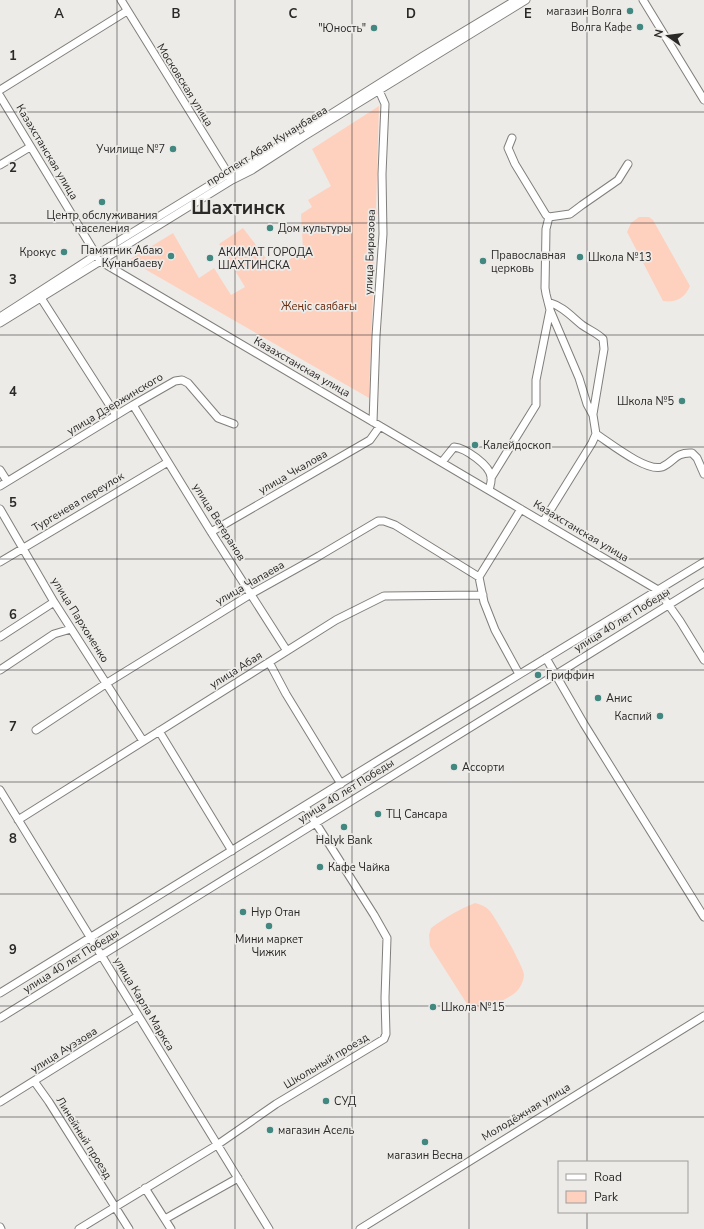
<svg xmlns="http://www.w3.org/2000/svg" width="704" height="1229" font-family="'Nunito Sans',sans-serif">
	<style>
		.green { fill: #fed1bf }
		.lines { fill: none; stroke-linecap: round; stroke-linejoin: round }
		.minor-casing { stroke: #817f7c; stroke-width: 9 }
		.minor { stroke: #fff; stroke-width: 7 }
		.grid { fill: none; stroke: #2a2928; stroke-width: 1; stroke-opacity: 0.55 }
		.poi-dot { fill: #428881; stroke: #edebe8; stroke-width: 1.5 }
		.labels { text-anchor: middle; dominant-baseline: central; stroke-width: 3.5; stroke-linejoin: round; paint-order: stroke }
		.poi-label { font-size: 11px; fill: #2a2928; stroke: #edebe8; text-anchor: start }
		.street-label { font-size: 11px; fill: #2a2928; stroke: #edebe8 }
		.park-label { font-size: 11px; fill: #6b2a0b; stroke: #edebe8 }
		.town-label { font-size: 19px; font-weight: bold; fill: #2a2927; stroke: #edebe8 }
		.grid-label { font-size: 13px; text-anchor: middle; font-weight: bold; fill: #2a2928; stroke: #edebe8; stroke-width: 3.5; stroke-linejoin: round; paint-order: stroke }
	</style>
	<rect width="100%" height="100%" fill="#edebe8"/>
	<path class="green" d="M379,106L376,208L378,213L376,215L369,398L129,260L173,233L199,278L214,268L231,295L245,287L219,244L243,228L275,270L303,250L301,214L312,207L308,200L331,186L312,149Z
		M639,217H649L653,220L690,286C685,298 676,303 663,301L627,232L631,223Z
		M475,903C480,904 485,906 489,910C495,916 525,969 524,975C524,980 520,989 516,992C511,997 487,1009 480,1010C477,1010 474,1010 471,1009L467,1004L430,946L429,935L431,928C445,918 459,909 475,903Z"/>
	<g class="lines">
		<defs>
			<path id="minor" d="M121,0L231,178
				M643,0L704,100
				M0,90L127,11
				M0,96L100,261L658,590L680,621L704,660
				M307,129L423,56L516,0
				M512,138L508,148L515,164L546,215L549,217L546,229L545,288L546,294L550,310L579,378L587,404L593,415L596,434L592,443L543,522
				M0,165L30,147
				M549,217L570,214L582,205L618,180L628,164
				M41,298L116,415
				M548,302C562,306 570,315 582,325C589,330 597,333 603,339L604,349L593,414
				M0,317L96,255L228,174L253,162L296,135
				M0,323L232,180L252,170L303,137L526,0
				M133,405L211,532L287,651
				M373,422L376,336L383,234L382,174L385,104L377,86
				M596,434C610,443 646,472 662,467C674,462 675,452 692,453L697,458L704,474
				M442,462L454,447C465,448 490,465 491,477C492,481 490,486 489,490
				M0,470L7,481
				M491,478L536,405V380L550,310
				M0,486L133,405L175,381L182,380L188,383L218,418L234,424
				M0,509L54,602L143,741
				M211,532L370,440L380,426
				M0,562L168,462
				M0,637L54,602
				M546,658L584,724L704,917
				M269,662L286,694L341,784
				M0,670L54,634L71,629
				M519,674L495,630L484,602L479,577L521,509
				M36,730L107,683L251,594L319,556L378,521H384L395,525L479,577
				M159,731L232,851
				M0,790L269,1229
				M18,820L336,620L384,596L483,595
				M0,993C235,849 468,704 704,562
				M0,1018L704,583
				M34,1081L49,1102L129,1229
				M0,1102L138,1016
				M145,1188L171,1229
				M165,1219L238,1178
				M0,1227L1,1229
				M79,1229L217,1145L276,1104L384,1039L386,1034L385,998L387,938L374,915L305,806
				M360,1229L704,1016"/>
		</defs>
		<use href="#minor" class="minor-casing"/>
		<use href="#minor" class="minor"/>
	</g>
	<path class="grid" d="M117,0V1229M235,0V1229M352,0V1229M469,0V1229M587,0V1162M0,112H704M0,223H704M0,335H704M0,447H704M0,559H704M0,670H704M0,782H704M0,894H704M0,1006H704M0,1117H704M587,1212V1229"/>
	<g class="poi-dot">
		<circle cx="630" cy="11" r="4"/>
		<circle cx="640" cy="27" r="4"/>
		<circle cx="374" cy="28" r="4"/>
		<circle cx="173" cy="149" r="4"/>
		<circle cx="102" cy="202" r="4"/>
		<circle cx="270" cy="228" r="4"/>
		<circle cx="64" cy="252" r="4"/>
		<circle cx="171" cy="256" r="4"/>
		<circle cx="580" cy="257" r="4"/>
		<circle cx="210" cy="258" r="4"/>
		<circle cx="483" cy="261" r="4"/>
		<circle cx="682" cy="401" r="4"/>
		<circle cx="475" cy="445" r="4"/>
		<circle cx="538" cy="675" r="4"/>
		<circle cx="598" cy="698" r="4"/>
		<circle cx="660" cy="716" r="4"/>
		<circle cx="454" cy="767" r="4"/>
		<circle cx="378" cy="814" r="4"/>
		<circle cx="344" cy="827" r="4"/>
		<circle cx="320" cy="867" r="4"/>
		<circle cx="243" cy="912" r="4"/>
		<circle cx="269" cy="926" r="4"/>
		<circle cx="433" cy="1007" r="4"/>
		<circle cx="326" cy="1101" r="4"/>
		<circle cx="270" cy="1130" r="4"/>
		<circle cx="425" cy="1142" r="4"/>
	</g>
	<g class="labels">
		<g class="poi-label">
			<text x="622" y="11" text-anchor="end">магазин Волга</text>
			<text x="632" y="27" text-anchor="end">Волга Кафе</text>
			<text x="366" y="28" text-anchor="end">"Юность"</text>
			<text x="165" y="149" text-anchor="end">Училище №7</text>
			<text x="102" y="215" text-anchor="middle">Центр обслуживания<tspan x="102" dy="13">населения</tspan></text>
			<text x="278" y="228">Дом культуры</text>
			<text x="163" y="250" text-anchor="end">Памятник Абаю<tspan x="163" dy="13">Кунанбаеву</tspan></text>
			<text x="56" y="252" text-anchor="end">Крокус</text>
			<text x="218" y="252">АКИМАТ ГОРОДА<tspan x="218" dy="13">ШАХТИНСКА</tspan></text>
			<text x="491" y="255">Православная<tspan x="491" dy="13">церковь</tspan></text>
			<text x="588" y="257">Школа №13</text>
			<text x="674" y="401" text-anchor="end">Школа №5</text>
			<text x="483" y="445">Калейдоскоп</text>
			<text x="546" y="675">Гриффин</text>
			<text x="606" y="698">Анис</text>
			<text x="652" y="716" text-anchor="end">Каспий</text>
			<text x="462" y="767">Ассорти</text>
			<text x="386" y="814">ТЦ Сансара</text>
			<text x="344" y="840" text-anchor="middle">Halyk Bank</text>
			<text x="328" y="867">Кафе Чайка</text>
			<text x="251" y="912">Нур Отан</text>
			<text x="269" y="939" text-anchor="middle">Мини маркет<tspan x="269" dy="13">Чижик</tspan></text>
			<text x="441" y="1007">Школа №15</text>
			<text x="334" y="1101">СУД</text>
			<text x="278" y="1130">магазин Асель</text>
			<text x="425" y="1155" text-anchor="middle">магазин Весна</text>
		</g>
		<g class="street-label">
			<text transform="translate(185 85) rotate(58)">Московская улица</text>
			<text transform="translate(267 146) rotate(-32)">проспект Абая Кунанбаева</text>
			<text transform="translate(47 152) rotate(59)">Казахстанская улица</text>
			<text transform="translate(370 252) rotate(-88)">улица Бирюзова</text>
			<text transform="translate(302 367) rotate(30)">Казахстанская улица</text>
			<text transform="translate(115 404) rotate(-31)">улица Дзержинского</text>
			<text transform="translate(293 472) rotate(-30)">улица Чкалова</text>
			<text transform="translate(78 502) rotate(-31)">Тургенева переулок</text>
			<text transform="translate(219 522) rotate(58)">улица Ветеранов</text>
			<text transform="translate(581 531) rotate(31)">Казахстанская улица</text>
			<text transform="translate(250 583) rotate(-30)">улица Чапаева</text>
			<text transform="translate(80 620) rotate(58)">улица Пархоменко</text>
			<text transform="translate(622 620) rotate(-32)">улица 40 лет Победы</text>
			<text transform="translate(236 670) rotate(-32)">улица Абая</text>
			<text transform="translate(346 791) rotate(-32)">улица 40 лет Победы</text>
			<text transform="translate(71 961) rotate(-32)">улица 40 лет Победы</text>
			<text transform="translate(144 1004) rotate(59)">улица Карла Маркса</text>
			<text transform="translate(64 1050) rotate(-32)">улица Ауэзова</text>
			<text transform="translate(326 1061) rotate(-31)">Школьный проезд</text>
			<text transform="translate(526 1112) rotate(-31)">Молодёжная улица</text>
			<text transform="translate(84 1138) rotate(58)">Линейный проезд</text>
		</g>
		<g class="park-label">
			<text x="319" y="306">Жеңіс саябағы</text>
		</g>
		<g class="town-label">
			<text x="238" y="208">Шахтинск</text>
		</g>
	</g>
	<g class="grid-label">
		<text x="59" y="18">A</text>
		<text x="176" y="18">B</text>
		<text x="293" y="18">C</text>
		<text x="411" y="18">D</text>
		<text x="528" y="18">E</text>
		<text x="13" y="60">1</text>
		<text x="13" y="172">2</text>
		<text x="13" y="284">3</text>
		<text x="13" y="396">4</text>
		<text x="13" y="507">5</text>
		<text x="13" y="619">6</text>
		<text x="13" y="731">7</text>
		<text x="13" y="843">8</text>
		<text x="13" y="954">9</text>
	</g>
	<rect x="558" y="1161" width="130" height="52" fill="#edebe8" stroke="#9f9d9b"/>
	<rect x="566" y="1174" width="20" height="6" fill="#ffffff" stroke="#9f9d9b"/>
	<text x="594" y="1181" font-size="12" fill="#2a2928">Road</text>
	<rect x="566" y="1191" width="20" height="12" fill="#fed1bf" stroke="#9f9d9b"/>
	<text x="594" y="1201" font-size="12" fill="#2a2928">Park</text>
	<g transform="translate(668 36) rotate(284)" stroke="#edebe8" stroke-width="3" paint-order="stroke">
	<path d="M0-3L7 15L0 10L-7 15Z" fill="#2a2928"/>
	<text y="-6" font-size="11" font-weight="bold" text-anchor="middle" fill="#2a2928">N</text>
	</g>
</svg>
